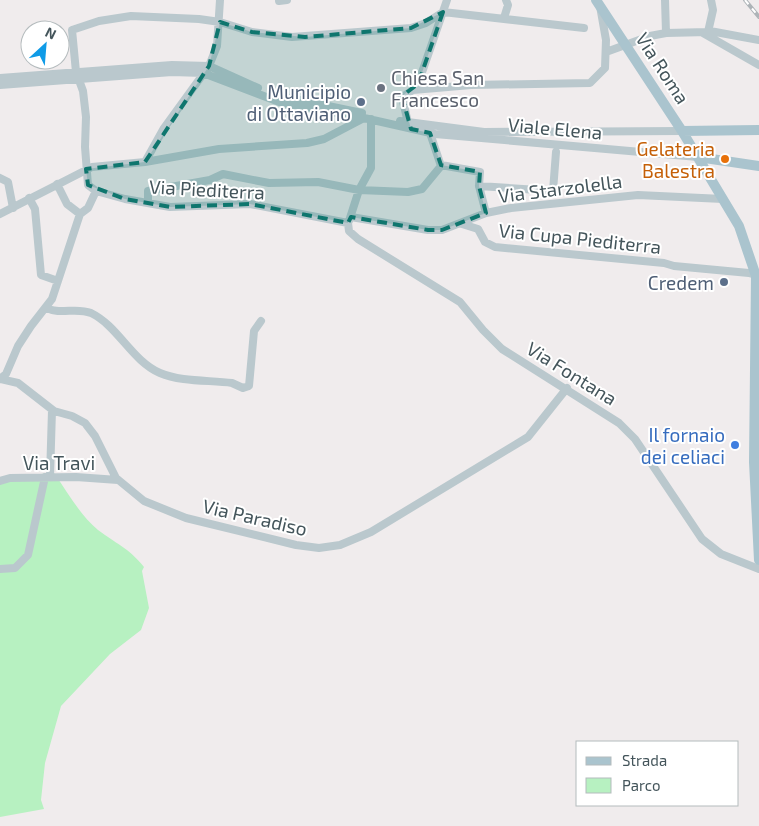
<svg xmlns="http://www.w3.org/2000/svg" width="759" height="826" font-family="'Exo 2',sans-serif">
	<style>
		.green { fill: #b7f1c1 }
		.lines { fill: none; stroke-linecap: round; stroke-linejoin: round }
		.minor { stroke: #bac8cd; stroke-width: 8 }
		.major { stroke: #aac4ce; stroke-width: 10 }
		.rail-casing { stroke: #aeb4b8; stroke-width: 4 }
		.rail { stroke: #fff; stroke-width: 2; stroke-dasharray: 5.5; stroke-linecap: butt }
		.marked { fill: #0f766e; fill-opacity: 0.2; stroke: #0f766e; stroke-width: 4; stroke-dasharray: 10 6; stroke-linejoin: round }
		.worship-dot { fill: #6b7280; stroke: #fff; stroke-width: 2 }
		.service-dot { fill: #5c6f8a; stroke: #fff; stroke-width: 2 }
		.food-dot { fill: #e8710a; stroke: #fff; stroke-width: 2 }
		.shop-dot { fill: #3f7fe0; stroke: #fff; stroke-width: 2 }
		.labels { text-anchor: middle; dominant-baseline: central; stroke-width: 4; stroke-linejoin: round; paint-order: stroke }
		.street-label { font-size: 19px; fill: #44555b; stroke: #fff }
		.worship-label { font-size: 19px; fill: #5b616d; stroke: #fff; text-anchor: start }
		.service-label { font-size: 19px; fill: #4e5e75; stroke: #fff; text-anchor: end }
		.food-label { font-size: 19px; fill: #c56008; stroke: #fff; text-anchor: end }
		.shop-label { font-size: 19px; fill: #366cbe; stroke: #fff; text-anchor: end }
	</style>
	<rect width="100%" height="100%" fill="#f0eced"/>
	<path class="green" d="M54,473C68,493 80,515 98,530C115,543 129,548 144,567L142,571L149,608L141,630L110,654L61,706L45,763L41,800L44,809L0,817V477Z"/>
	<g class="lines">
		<path class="minor" d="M665,0L666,33
			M279,1L287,0
			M504,18L508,5L506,0
			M710,31L759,40
			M703,33L759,65
			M606,52L650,36L666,33L708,32L713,10L711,0
			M0,78L172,65L209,66L258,88
			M0,85L172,72L203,73L282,103L364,118L435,134L698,157
			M413,90L471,85L590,83L605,68L606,40L600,6
			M275,95L362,113
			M400,121L484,132L682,131
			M409,127L402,97L413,90L418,84L447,0
			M145,162L219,149L307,143L324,139L364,118
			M441,165L480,172L479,186
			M0,178L8,182L13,208
			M57,184L67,204L80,214
			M29,198L35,209L41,275L58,281
			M148,203V191L210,180L223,174L269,183L318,182L359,190L408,192L422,189L441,166L430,133
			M486,213L479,186L553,191L556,152
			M0,214L92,167L145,162L164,128L209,66L217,46L220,0
			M351,217L428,230H442L486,213L511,208L638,195L723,199
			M349,221L359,190L371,168V119
			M348,223L250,204L170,207L125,199L96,191L88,185L85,147L86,117L83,91L76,72L72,30L99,21L131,16L199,19L220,22L252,32L292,37L411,28L426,23L443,12L584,28
			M348,223L349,231L358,239L460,302L483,330L502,349L619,423L635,439L702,539L721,554L759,569
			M462,224L478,229L485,242L495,247L664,263L674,266L749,273L759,276
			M46,308C61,315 76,307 91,313C118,326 132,361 160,373C181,382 210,380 232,383L243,388L249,386L254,331L261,321
			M0,379L18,383L54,411L72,416L85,423L95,436L116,478L144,501L186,518L296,545L319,548L340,545L371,532L528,437L567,388
			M0,379L6,374L18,346L31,326L52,299L80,214L88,208L96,191
			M50,477L52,410
			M0,481L10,478L76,477L118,480
			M0,569L15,568L28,555L45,477"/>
		<path class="major" d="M596,0L682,131L739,226L756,276L754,462L759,560
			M682,131L759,130
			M698,157L759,166"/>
		<defs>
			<path id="rail" d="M745,0L759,17"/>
		</defs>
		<use href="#rail" class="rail-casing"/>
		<use href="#rail" class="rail"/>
	</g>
	<path class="marked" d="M443,12L418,84L402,96L411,129L430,133L441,165L480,172L479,186L486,213L442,230H428L351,217L348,223L250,204L170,207L125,199L88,185L86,169L145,162L209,66L220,22L252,32L305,37L411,28Z"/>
	<circle class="worship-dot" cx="381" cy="88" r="5"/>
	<g class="service-dot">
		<circle cx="361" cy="102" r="5"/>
		<circle cx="724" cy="282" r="5"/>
	</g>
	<circle class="food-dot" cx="725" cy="159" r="5"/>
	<circle class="shop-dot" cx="735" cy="445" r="5"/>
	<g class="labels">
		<g class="street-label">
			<text transform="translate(663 68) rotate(57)">Via Roma</text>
			<text transform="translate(555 128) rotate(5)">Viale Elena</text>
			<text transform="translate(560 188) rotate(-7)">Via Starzolella</text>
			<text transform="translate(207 189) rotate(3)">Via Piediterra</text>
			<text transform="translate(580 238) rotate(6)">Via Cupa Piediterra</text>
			<text transform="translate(572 373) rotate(32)">Via Fontana</text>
			<text x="59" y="462">Via Travi</text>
			<text transform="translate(255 517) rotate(13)">Via Paradiso</text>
		</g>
		<g class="worship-label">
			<text x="391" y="77">Chiesa San<tspan x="391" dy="22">Francesco</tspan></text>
		</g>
		<g class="service-label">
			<text x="351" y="91">Municipio<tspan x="351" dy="22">di Ottaviano</tspan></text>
			<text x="714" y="282">Credem</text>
		</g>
		<g class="food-label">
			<text x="715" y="148">Gelateria<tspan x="715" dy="22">Balestra</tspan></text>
		</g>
		<g class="shop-label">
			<text x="725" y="434">Il fornaio<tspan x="725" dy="22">dei celiaci</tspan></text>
		</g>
	</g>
	<rect x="576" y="741" width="162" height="65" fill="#ffffff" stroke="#b4bbbd"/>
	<rect x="586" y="757" width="25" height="8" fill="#aac4ce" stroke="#b4bbbd"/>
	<text x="622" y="766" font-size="15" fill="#44555b">Strada</text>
	<rect x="586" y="778" width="25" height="15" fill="#b7f1c1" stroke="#b4bbbd"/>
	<text x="622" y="791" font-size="15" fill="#44555b">Parco</text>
	<g transform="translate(45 45) rotate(26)"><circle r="24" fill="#ffffff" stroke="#b4bbbd"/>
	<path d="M0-4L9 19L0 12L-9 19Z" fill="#0f9be7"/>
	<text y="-8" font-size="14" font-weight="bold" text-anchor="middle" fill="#44555b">N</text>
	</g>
</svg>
